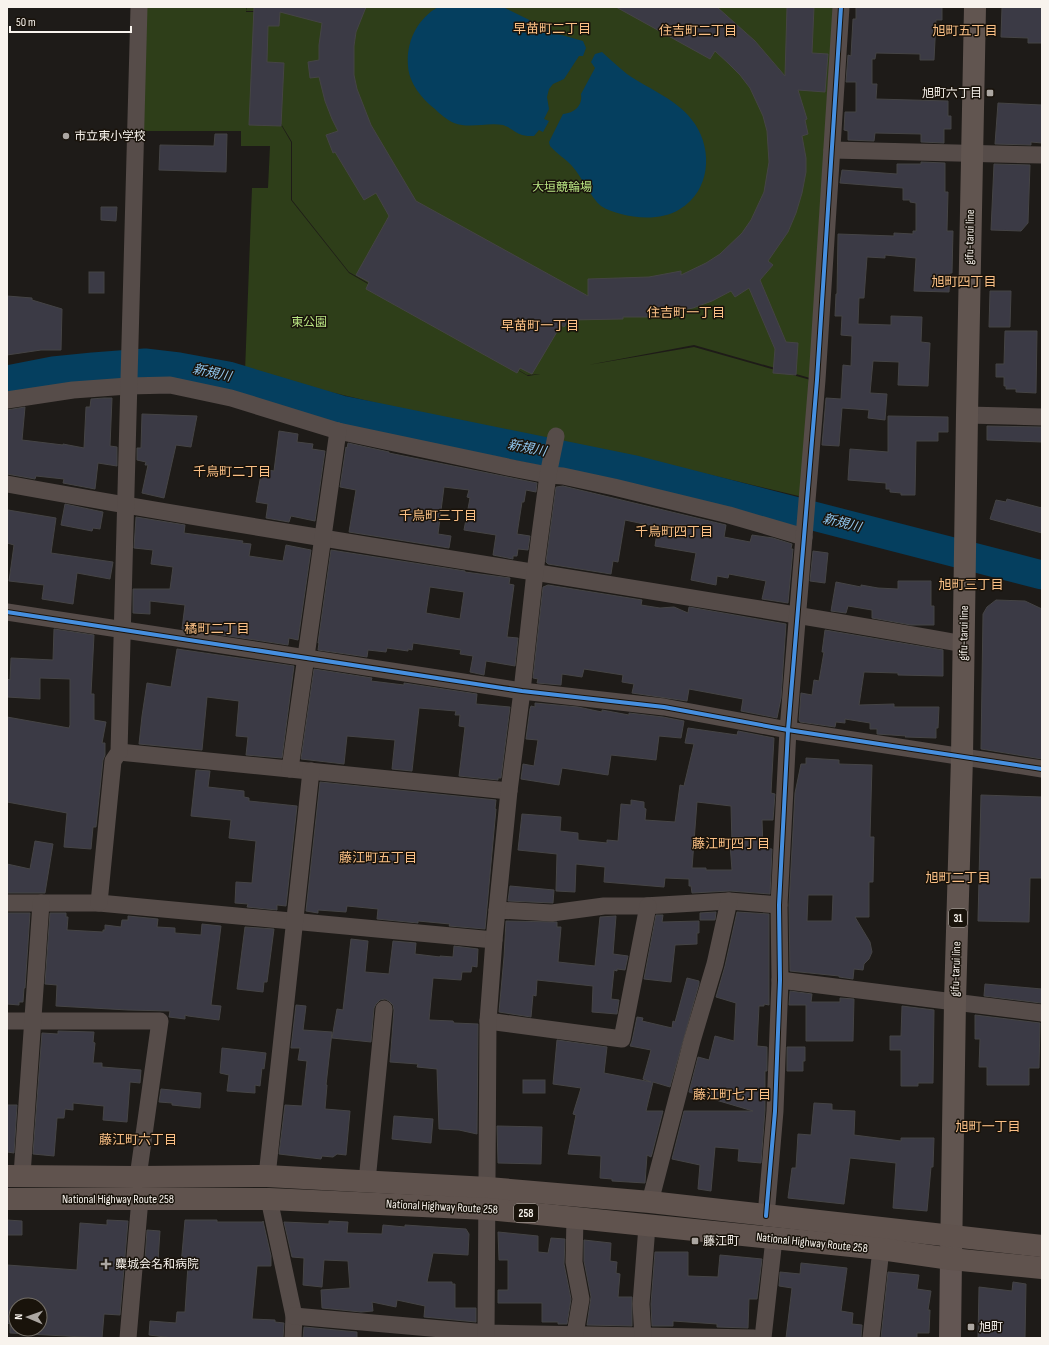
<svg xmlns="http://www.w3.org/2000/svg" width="1049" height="1345" viewBox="0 0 1049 1345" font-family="'Sofia Sans Condensed','Noto Sans JP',sans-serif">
  <rect width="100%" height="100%" fill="#1e1b18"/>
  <path fill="#2e3e19" d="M144,7H246V12H258L254,120L280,123L291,142V200L349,273L528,376L540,374L527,375L349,272L292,200V142L280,122L255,119L259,11H246L247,7H841L817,380L694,345L588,365L694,347L814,381L803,497L665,464L568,444L491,430L245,372L252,188H268L270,146H241V131H142Z"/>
  <g fill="#053f5f">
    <path d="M438,7H503L558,34L583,41L586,48L583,56H579L564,79L553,84L549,89L547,97L549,109L544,119L549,121L543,132L539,130L534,136C530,136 525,136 522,135C515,133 510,127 503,125C487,122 470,129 454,123C447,120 440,114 435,109C422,99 409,83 408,66C406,42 417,19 438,7Z"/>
    <path d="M602,52C610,59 618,67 627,74C650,90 679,100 695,124C713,151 710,191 680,209C663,220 639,219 621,214C614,212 607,210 601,206C591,198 582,177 572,166C566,159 557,154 550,146L549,142L563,114C574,113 583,106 581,94L595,68L591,62L595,54Z"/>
  </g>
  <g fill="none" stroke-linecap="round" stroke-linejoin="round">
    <path stroke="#053f5f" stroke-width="29" d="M7,380L53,371L93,367L145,363L179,367L228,376L341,410L635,470L1042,575"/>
  </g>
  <g fill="#3b3a45" stroke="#454445" fill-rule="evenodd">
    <path d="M254,7H366L356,32L354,46V75L357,89L371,125L416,201L588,296V279L649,277L681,271V275L706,263L720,254L742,233L751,220L764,192L769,162L767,131L763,116L750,88L740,75L729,64L715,51L710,59L616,7H717L755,41L785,76L787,7H814L812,53L828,54L825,92L798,90L807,119L805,120L808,134L802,136L806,158V172L802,193L796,213L788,232L768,261L773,265L760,280L786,342L798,343L796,375L773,373L775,349L749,288L735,297L731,291L712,301L693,308L649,317H623V319L569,320L564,327L561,325L532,374L520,368L517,373L366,289L369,282L356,275L389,216L376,193L364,200L335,152L333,153L326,135L338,131L332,119L325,101L319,77L310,78L308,62L319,60V45L322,23L280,12L279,26H268L267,62L284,63L281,126L249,125Z"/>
    <path d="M856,7H942V20H936L934,60H920V54L876,53L875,59H872V84H877L876,99L948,101V116H951V129H944V143L921,142V134L875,133L874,141L848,140V131L844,130L845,112H856V82H846L848,55L851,56L853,19H856Z"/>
    <path d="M1002,7H1042V43H1028V38L1001,37Z"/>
    <path d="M998,103L1042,105V143L1031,142V145L995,144Z"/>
    <path d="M215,134H227L226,172L159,170L160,145L214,146Z"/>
    <path d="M921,162L945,163V192H948L947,231H953L952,273H950L949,292L914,291L916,258L885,255V258L867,257L864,298H859L858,324L891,325V316L922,317L921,342L930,343L928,386L898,385L899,362L873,361L870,393L887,394L885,420L868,418L869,410L842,408L839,446L822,445L826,398L841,399L843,365L851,366L852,336L841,335L842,316H835L836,294H837L838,234L894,236V233L913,234V231H916V203L910,202V200H903V188L840,183L842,170L897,174V164H921Z"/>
    <path d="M994,164L1030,165L1028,223L1021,231L991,230Z"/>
    <path d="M101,207H117L116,221L101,220Z"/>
    <rect x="89" y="272" width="15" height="21"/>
    <path d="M990,291H1011L1010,327H989Z"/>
    <path d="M7,296L32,298V300L62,309L61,350H41L7,355Z"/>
    <path d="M1005,331H1037L1036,393L1016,392V389H1006V386H1004V377H996V364H1004Z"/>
    <path d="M104,398H112L110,446L117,447V466L98,463L95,489L63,483L64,479L36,476L35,479L7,474V410L25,407L22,440L63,445V444L84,448L86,407H90L91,399Z"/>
    <path d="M142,414L197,416L191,447L176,445L164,498L142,493L148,465H145L146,462L137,460V448H141Z"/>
    <path d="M888,416L948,417V432H938V441H916L915,495H901V493L890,492V489H886V483L848,480L850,449L888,452Z"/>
    <path d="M987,426L1042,427V442L987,440Z"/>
    <path d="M279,431L298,434L297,442L313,444L312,449L325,451L315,521L291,516L289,522L266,518L268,504L256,502L262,469L274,471Z"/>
    <path d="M348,443L389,452V453L537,483L536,492L526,490L524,502H522L517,534L530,536L528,550L518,549L517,556H513V559L493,555L496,535L464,530L470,498L467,497L469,490L444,487L438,534L451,536L449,548L349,532L356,490L340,487L346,447L347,448Z"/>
    <path d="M563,486L726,525L724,537L750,542L752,535L773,538L792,544L791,549H793L788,603L762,599L766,581L729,574L728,578L717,576L716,585L691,580L696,553L655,546L658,527L625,520L618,562L613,561L611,574L548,564L546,562L556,487Z"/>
    <path d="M1007,499L1042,508V533L990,519L996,500L1006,502Z"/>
    <path d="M65,504L103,512L100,529L93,528L92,531L61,525Z"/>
    <path d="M8,510L56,518L51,553L113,562L110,579L77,573L73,604L42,599L44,585L9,581L14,545L7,543Z"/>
    <path d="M136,517L185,525L184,533L243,541L242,543L251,544L249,556L283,561L286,545L311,550L298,640L289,638L288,645L182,629L185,605L150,601V614L133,613V589H170L173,567L151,564L153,550L134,548Z"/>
    <path d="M331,550L465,571V572L510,578L509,584L514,585L507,637L518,638L515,666L486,661L484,675L470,672L473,656L460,654L461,650L413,643L412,650L408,649V651L387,648L386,652L368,650L367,657L318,650L319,643H318ZM430,587L464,592L460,619L426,613Z"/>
    <path d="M813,551L828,553L825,583L810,581Z"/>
    <path d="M898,581H931V606H934V625H911L872,618V610L848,606L846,613L831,611L836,582L861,587V585L878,588L898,589Z"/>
    <path d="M548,585L642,600L641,605L660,608L674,607L688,613L689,607L786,624L781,698L777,718L741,711L743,699L689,689L687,701L632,693L634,684L622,682L623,675L584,669L582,677L562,674L561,685L537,683L538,679L533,678L543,587Z"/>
    <path d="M996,600L1025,601L1042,609V759L981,749L983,614L987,607Z"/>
    <path d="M54,629L94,635L91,694H94V720L106,722L102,743H105V755L103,760L96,827H93L91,849L64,847L67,813L7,802V717L69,728L70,725V679L40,678V699L7,697V679L10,680L11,658L53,660Z"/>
    <path d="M825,630L943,650V676L898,675V673L864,672L859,705L894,704V707H939L938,728H936V738L905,737L906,736L877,734V729H870V723L845,719V723L836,722L835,727L800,722L799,720L801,693L812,695L814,680L819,681L824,652H822Z"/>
    <path d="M177,649L294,666L282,758L246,755L248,737L236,736L239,701L207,697L202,750L139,744L142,716L147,683L171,687Z"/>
    <path d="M314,669L372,678L371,681L404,685V683L477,694L476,704L510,707L501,778H498V780L459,776L465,727L459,726L460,715H455L456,711L419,708L412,771L392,769L395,740L347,736L344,764L301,759Z"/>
    <path d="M535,703L578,707L602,712V710L629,715V713L663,717L684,721L681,738L659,736L656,760L611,755L608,775L562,768L559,785L521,779L523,764L534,766L538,740L526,739L530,709L531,706L535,707Z"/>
    <path d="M688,728L737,735L738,731L774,738L771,793L775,794L773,820H762L763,848L772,849L770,894L730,891L692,893L691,886H689V879L665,878L664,887L604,882L605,867L576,864L575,892L556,891L557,854L518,850L522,814L561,817L560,831L578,833V840L607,843V840L618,841L621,804L631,805V800L644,802V808L646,809L645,820L675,822L680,785L684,786L694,744L685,743ZM697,802L731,806L732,844H730L732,870H706V868H692Z"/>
    <path d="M806,758L839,760V764L872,765L870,837H874L873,882H869V917H855L870,942L872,952L869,959L864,964L863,970L854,969L853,979L839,977V976L790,971L789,905L795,793L801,764H806ZM808,895H833L832,921H807Z"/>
    <path d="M196,770L210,771L208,787L244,791V797L249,798V801L297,806L286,906L277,905V910L247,907L248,904L235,903L236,882L252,883L256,841L229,838L231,820L191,816Z"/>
    <path d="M320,782L496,800L495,809H496L485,929L449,926L450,924L418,921V923L377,919L378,909L347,906L346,912L318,910V913L306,911Z"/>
    <path d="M981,795L1042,797V878H1030L1029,922L978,921Z"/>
    <path d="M35,841L53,844L45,893H7V864L30,869Z"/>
    <path d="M510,886L554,890L553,903L508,901Z"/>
    <path d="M716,912L715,920H700V913Z"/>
    <path d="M737,912L769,914V1005L764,1004V1006H759L757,1046L767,1047V1071H765V1110L761,1163L738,1161L739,1149L715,1147L711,1191L698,1189L700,1165L672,1159L684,1111H753L689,1092L698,1057L709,1060L715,1036L734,1041L736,1003L716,997L725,966Z"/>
    <path d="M7,913H30L25,988H24L23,1002H19V1005L7,1004Z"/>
    <path d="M50,913H66V917H68L67,930L103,932V930H105V925L121,927L122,920H128V916L158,919L157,927L175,928V933L201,935L202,924L221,926L211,1005L221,1006L219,1020L188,1016L185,1015V1019L169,1017L170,1011L128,1010L56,1006L57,985L45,984Z"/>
    <path d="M656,915H663L662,922L699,921V933H697V944L675,945L671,982L644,979Z"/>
    <path d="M616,916L613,954L628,956L625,970L617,969V971L614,970L611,999L619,1000L617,1014L592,1012L593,986L537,980L536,996L533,995L531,1017L499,1012L504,957L506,921L557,922V927H561L558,962L595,966L600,917Z"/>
    <path d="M245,927L274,929L267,982H264L263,992L237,989Z"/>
    <path d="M351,939L368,941L365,972L389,974L393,941L416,943L415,954L440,957V956L453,957L454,946L478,949L477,967L472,966L471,972H462L461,980L433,978L429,1020L453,1021L454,1023L478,1024L477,1134L459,1130L439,1129L437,1069L417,1067L418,1064L390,1062L394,1010L393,1005L389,1001L385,999L380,1000L376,1004L374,1008L371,1042L332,1038L337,1009L343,1010Z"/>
    <path d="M687,978L699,981V984L670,1087L653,1082L646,1111H663L652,1154L651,1157L647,1155L645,1183L612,1181V1179L600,1178L601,1156L568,1154L576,1115L573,1114L581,1088L553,1084L557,1040L607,1047L604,1073L651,1082L643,1079L651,1050L630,1046L632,1041L637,1017L643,1018L642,1021L672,1028L673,1021L675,1022Z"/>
    <path d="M985,984L1042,989L1041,1003L984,996Z"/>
    <path d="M790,991L812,994L811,1002H840V998L854,999L853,1041H806V1005H789Z"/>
    <path d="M296,1005L306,1006L303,1030L332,1032L326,1085H327L325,1109L350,1111L346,1155L337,1154L333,1157L322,1156L321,1159L279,1154L285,1105L302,1106L307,1061L298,1060L300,1048H291Z"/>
    <path d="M902,1006L934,1010L933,1083H918V1086H901V1050H890V1036H901Z"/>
    <path d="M975,1015L1040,1023L1039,1068H1029V1085H987V1067H979L980,1039H975Z"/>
    <path d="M58,1031L94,1032L93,1042L95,1043L93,1063H102V1067L141,1070L140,1083L130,1082L127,1122L103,1120L104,1106L73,1103V1110L65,1109L64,1118H57L54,1156L33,1154L42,1033L58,1034Z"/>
    <path d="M787,1047H805V1061H803V1071H787Z"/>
    <path d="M222,1048L266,1053L264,1069L262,1068L260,1086L255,1085V1093L227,1091L229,1075L220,1073Z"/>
    <rect x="523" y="1080" width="22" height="13"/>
    <path d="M161,1089L201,1093L200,1108L172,1105V1103L159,1102Z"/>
    <path d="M814,1103L832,1104V1110L855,1111L854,1135L901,1141V1138H934L933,1167H931L927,1211L893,1208L896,1163L850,1158L844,1204L788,1198L792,1168H796L798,1134L811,1135Z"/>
    <path d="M7,1105H17L14,1153L7,1152Z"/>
    <path d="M394,1116L433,1119L431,1143L392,1139Z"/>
    <path d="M497,1126L542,1127L541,1164L498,1163Z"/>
    <path d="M7,1220L22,1221V1235H7Z"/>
    <path d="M107,1220L128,1221L120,1315L104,1314L102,1338L10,1333V1324L7,1323V1265L77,1270L80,1223L107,1225ZM16,1305H40V1329H16Z"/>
    <path d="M185,1220H217V1222H263V1221L271,1256V1266H257L252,1319L275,1320V1322L284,1323L283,1338H173L149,1335L150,1321L176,1323L177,1312H185L188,1265H181Z"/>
    <path d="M329,1221L348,1222L347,1233L382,1234L383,1225L405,1227V1225L466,1229L469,1234L468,1255L433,1253L427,1282H452V1284H455V1308H476V1322L424,1317L425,1306L397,1300L396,1307L372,1302L373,1311L361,1312L322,1308L321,1290L350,1288L348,1261L324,1260L322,1287L303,1285L304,1258L292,1257L284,1222L329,1224Z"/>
    <path d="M147,1230L160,1231L158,1261L145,1260Z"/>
    <path d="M498,1232L538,1236V1252L548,1253L551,1238L565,1239L564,1264L571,1299L567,1324H558V1322H542V1303H498V1290H508V1260H499Z"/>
    <path d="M584,1240L611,1243L610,1261L617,1262L616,1273L620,1274L618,1297H632V1326L587,1325L591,1297L584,1261Z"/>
    <path d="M655,1252H688V1276L718,1277L720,1255L762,1259L757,1299H749L748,1328L717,1327V1324L673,1321V1326H652L651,1304Z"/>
    <path d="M801,1263L847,1268L841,1311L853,1313L852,1324L862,1325L861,1338H786L792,1288L779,1286L780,1272L800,1274Z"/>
    <path d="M888,1272L919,1275L917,1289L931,1291L928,1310H930L929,1333H917V1338H881Z"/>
    <path d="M1013,1282L1026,1284L1025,1338H978L979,1287L1012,1291Z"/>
    <path d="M304,1327L357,1332V1338H303Z"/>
  </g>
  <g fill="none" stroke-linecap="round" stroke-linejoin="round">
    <g stroke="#564c49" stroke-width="17">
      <path d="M832,150L1042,155"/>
      <path d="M7,400L73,390L128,386L170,385L231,398L338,431L517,469L548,475L563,476L614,487L729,515L804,537"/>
      <path d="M967,415L1042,417"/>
      <path d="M7,484C325,542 646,587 964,644"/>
      <path d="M7,612L522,691L664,707L788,730L1042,769"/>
      <path d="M119,752L509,791"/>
      <path d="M290,769L338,431"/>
      <path d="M7,903H99L494,940"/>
      <path d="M99,903L113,761L119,752L139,7"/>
      <path d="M497,910L552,913L604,906H644L729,901L779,905"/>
      <path d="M780,980L1042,1013"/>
      <path d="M7,1021H160L138,1177"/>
      <path d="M488,1021L622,1039L648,906"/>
      <path d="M22,1175L41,903"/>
      <path d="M267,1176L311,771"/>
      <path d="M367,1181L384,1009"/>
      <path d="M269,1199L294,1316L293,1338"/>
      <path d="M650,1202L692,1041L715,964L729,901"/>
      <path d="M766,1216L775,1111L780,980L779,905L788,730L817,380L841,7"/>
      <path d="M294,1316L487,1333L754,1338"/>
      <path d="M575,1334L581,1299L574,1262L575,1218"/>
      <path d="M128,1338L140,1199"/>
      <path d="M486,1338L488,1021L494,940L509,791L522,691L535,572L548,475L556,436"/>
      <path d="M643,1338L641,1304L647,1226"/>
      <path d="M763,1338L774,1239"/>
      <path d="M871,1338L881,1249"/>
    </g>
    <path stroke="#635653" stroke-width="22" d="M950,1338L951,1259"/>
    <path stroke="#615550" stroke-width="22" d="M951,1259L955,1001L962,757L967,415L975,7"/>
    <g stroke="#60534e" stroke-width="22">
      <path d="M7,1176L138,1177L267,1176L488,1188L650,1202L1042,1246"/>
      <path d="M7,1199H269L488,1209L881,1249L951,1259L1042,1268"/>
    </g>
    <g stroke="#19130b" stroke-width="6">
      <g id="cycleway">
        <path d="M7,612L522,691L664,707L788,730L1042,769"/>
        <path d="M766,1216L775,1111L780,980L779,905L788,730L817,380L841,7"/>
      </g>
    </g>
    <use href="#cycleway" stroke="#468fdf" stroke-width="4"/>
  </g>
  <g fill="#aca7a2" stroke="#19130b" stroke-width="1.5">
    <rect x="986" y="89" width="8" height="8" rx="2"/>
    <circle cx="66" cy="136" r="4"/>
    <rect x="691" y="1237" width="8" height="8" rx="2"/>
    <path d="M104 1258h4v4h4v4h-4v4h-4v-4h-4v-4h4z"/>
    <rect x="967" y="1323" width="8" height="8" rx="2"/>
  </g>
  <g text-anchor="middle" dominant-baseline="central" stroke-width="3" stroke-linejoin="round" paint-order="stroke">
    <g fill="#19130b" stroke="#b5b0a9" stroke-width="1">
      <rect x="949" y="909" width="18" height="18" rx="3"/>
      <rect x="514" y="1204" width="24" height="18" rx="3"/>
    </g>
    <g font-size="11" font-weight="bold" fill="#f8f3ed">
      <text x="958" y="918">31</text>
      <text x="526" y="1213">258</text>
    </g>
    <g font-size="12" fill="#f8f3ed" stroke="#19130b" text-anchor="start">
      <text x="982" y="93" text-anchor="end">旭町六丁目</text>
      <text x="74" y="136">市立東小学校</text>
      <text x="703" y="1241">藤江町</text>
      <text x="115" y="1264">麋城会名和病院</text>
      <text x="979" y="1327">旭町</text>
    </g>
    <g font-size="12" fill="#b9e583" stroke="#19130b">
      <text x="562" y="187">大垣競輪場</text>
      <text x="309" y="322">東公園</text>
    </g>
    <g font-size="12" fill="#f8f3ed" stroke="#19130b">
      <text transform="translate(970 237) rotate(-89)">gifu-tarui line</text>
      <text transform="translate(964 633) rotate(-89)">gifu-tarui line</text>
      <text transform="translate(956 969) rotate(-88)">gifu-tarui line</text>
      <text x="118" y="1199">National Highway Route 258</text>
      <text transform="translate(442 1207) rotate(3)">National Highway Route 258</text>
      <text transform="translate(812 1243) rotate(6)">National Highway Route 258</text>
    </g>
    <g font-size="13" fill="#fbc086" stroke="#19130b">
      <text x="552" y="29">早苗町二丁目</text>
      <text x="698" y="31">住吉町二丁目</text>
      <text x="965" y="31">旭町五丁目</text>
      <text x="964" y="282">旭町四丁目</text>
      <text x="686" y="313">住吉町一丁目</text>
      <text x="540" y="326">早苗町一丁目</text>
      <text x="232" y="472">千鳥町二丁目</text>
      <text x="438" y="516">千鳥町三丁目</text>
      <text x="674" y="532">千鳥町四丁目</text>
      <text x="971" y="585">旭町三丁目</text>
      <text x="217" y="629">橘町二丁目</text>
      <text x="731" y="844">藤江町四丁目</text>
      <text x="378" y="858">藤江町五丁目</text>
      <text x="958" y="878">旭町二丁目</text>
      <text x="732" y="1095">藤江町七丁目</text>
      <text x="988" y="1127">旭町一丁目</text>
      <text x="138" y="1140">藤江町六丁目</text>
    </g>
    <g font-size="13" font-style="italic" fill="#91c8f0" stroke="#19130b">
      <text transform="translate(212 373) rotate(12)">新規川</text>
      <text transform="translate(527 448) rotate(11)">新規川</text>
      <text transform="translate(842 523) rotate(14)">新規川</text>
    </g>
  </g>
  <rect width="1049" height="1345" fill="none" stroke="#f8f3ed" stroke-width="16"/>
  <g transform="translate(28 1317) rotate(272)"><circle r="19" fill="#19130b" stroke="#726d65"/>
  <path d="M0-3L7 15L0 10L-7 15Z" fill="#aca7a2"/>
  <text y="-6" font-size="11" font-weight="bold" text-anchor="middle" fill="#f8f3ed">N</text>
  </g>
  <path d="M10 26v6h121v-6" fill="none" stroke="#f8f3ed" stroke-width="2"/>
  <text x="16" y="26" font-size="12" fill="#f8f3ed" stroke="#19130b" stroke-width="3" paint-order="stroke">50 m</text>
</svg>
